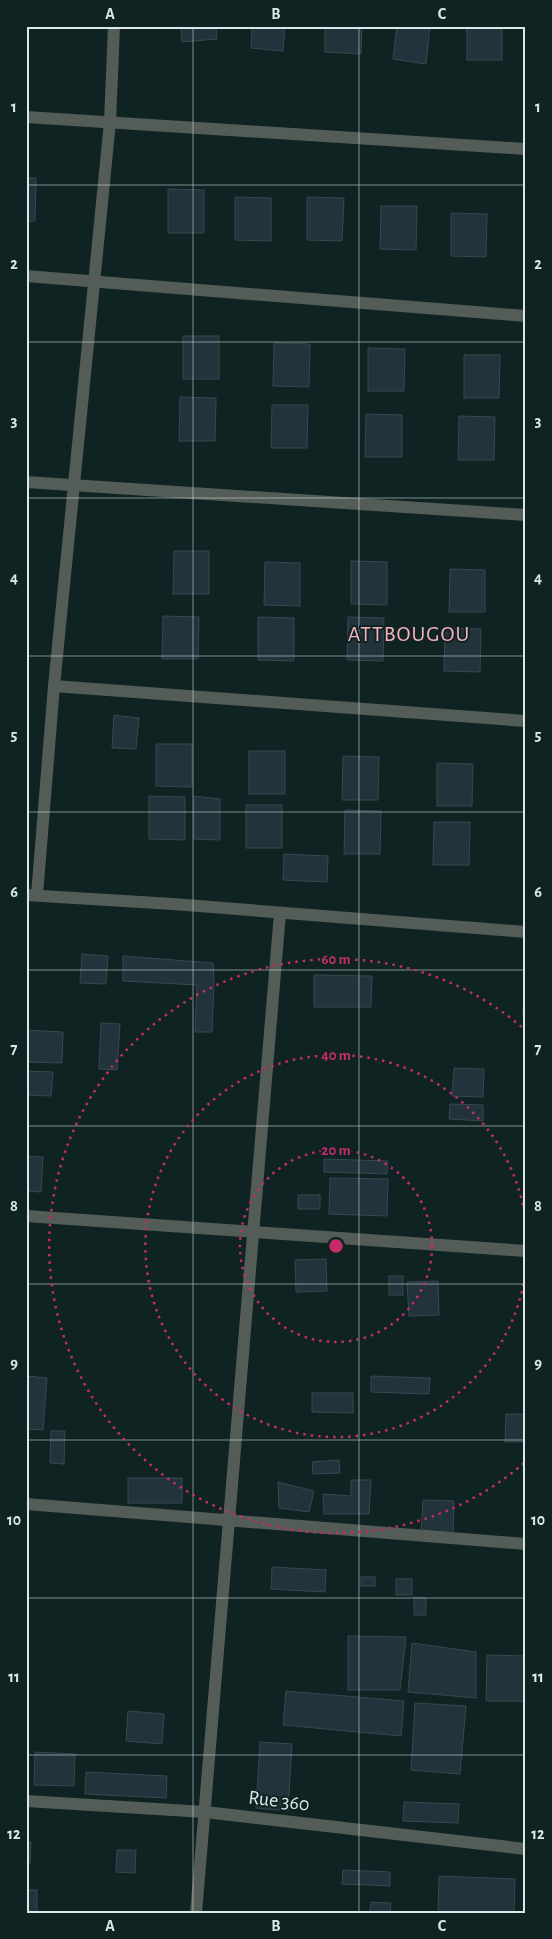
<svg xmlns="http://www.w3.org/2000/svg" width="552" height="1939" viewBox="0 0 552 1939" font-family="'Alegreya Sans',sans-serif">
  <rect width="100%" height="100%" fill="#0f2323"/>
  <g fill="#22333c" stroke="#374851">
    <path d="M181,26H216L217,39L182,42Z"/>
    <path d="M252,26H285L283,51L251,48Z"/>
    <path d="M325,26H362L361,54L325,52Z"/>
    <path d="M397,26H430L426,64L393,59Z"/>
    <rect x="467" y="26" width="35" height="34"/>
    <path d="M26,178H36L35,221H26Z"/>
    <path d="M168,189L204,190V233H168Z"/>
    <path d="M235,197L271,198V241L235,240Z"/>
    <path d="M307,197L344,198L342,241L307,240Z"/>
    <path d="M381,206H417L416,250L380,249Z"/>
    <path d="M451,213L487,214L486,257L451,256Z"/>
    <rect x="183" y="336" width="36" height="43"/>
    <path d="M274,343L310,344L309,387L273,386Z"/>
    <path d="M368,348L405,349L404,391H368Z"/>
    <path d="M464,355H500L499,398H464Z"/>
    <path d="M180,397L216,398L215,441H179Z"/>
    <path d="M272,405H308L307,448H271Z"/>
    <path d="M366,414L402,415V457H365Z"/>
    <path d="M459,416L495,417L494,460H458Z"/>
    <path d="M174,551H209V594H173Z"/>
    <path d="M351,561L387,562V605L351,604Z"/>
    <path d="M265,562L300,563V606L264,605Z"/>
    <path d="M450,569L485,570V612H449Z"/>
    <path d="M163,616L199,617L198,659H162Z"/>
    <path d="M258,617L294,618V661L258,660Z"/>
    <path d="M348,617L384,618L383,661L347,660Z"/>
    <path d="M445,628L481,629L480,672L444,671Z"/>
    <path d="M114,715L139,718L136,749L112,748Z"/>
    <path d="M156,744H192V787L156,786Z"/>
    <rect x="249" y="751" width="36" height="43"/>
    <path d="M343,756L379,757L378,800H342Z"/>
    <path d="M437,763L473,764L472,806H437Z"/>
    <path d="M149,796L185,797V840L149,839Z"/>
    <path d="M194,796L220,799V840L194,839Z"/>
    <rect x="246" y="805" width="36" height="43"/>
    <path d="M345,810L381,811L380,854H344Z"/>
    <path d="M434,822H470L469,865H433Z"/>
    <path d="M284,854L328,856L327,882L283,880Z"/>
    <path d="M82,954L108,956L106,984L80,983Z"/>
    <path d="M123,956L213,963L214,985L212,1032H195L197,985L123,981Z"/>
    <path d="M314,975L372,976L371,1007H314Z"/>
    <path d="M524,986H526V1019L523,1018Z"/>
    <path d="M101,1023L120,1024L117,1070L99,1069Z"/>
    <path d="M26,1030L63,1032L62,1063L26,1062Z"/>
    <path d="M454,1068L484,1069L483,1097L452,1096Z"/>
    <path d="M26,1071L53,1072L51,1096L26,1095Z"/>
    <path d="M450,1104L483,1105V1121L449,1119Z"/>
    <path d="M26,1156L43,1157L41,1192L26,1191Z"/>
    <path d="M324,1159L388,1161L387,1174L324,1172Z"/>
    <path d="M330,1178L388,1179L387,1216L329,1214Z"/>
    <rect x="298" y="1195" width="22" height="14"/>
    <path d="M326,1259L327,1291L296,1292L295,1260Z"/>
    <rect x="389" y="1276" width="14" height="19"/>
    <path d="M438,1281L439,1315L409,1316L407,1282Z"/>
    <path d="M26,1376L47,1378L43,1430L26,1429Z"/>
    <path d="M371,1376L430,1378L429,1394L371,1392Z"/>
    <path d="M312,1393H353V1413L312,1412Z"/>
    <path d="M506,1414H526V1442H505Z"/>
    <path d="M51,1431H65L64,1464L50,1463Z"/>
    <path d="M339,1460L340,1473L313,1474L312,1462Z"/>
    <rect x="128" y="1478" width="54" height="25"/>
    <path d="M351,1480H371L369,1514H324L323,1494L351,1496Z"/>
    <path d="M278,1482L314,1491L309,1512L279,1508Z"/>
    <path d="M423,1500L454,1501L453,1534L421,1533Z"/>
    <path d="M272,1567L326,1570L325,1592L271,1589Z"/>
    <rect x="361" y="1577" width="14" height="9"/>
    <rect x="396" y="1579" width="16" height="16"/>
    <path d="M414,1597L426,1598V1615H414Z"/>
    <path d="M348,1636L406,1637L400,1690H348Z"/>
    <path d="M412,1643L476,1652V1698L408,1692Z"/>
    <path d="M487,1655L526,1656V1701H486Z"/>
    <path d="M286,1691L404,1701L401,1736L283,1725Z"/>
    <path d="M415,1703L466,1706L460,1774L411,1770Z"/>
    <path d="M128,1711L164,1714L162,1744L126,1741Z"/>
    <path d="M260,1742L292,1744L288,1811L256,1808Z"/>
    <path d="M35,1752L75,1754L74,1786L34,1785Z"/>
    <path d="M86,1772L167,1776L166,1798L85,1794Z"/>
    <path d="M404,1802L459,1804L458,1823L403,1821Z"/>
    <path d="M26,1842H31L30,1863H26Z"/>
    <path d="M117,1850H136L135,1873L116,1872Z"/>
    <path d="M343,1870L390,1872V1886L342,1884Z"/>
    <path d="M439,1876L515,1879L514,1913H438Z"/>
    <rect x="26" y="1890" width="11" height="23"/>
    <path d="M371,1902L391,1903L390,1913H370Z"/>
  </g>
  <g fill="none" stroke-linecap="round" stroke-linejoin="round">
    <g stroke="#545c57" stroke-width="12">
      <path d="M26,117L526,149"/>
      <path d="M26,276L526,316"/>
      <path d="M26,482L526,515"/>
      <path d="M54,686L526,721"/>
      <path d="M26,895L173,904L526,932"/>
      <path d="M37,895L54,686L110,122L114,26"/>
      <path d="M26,1216L526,1251"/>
      <path d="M26,1504L526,1544"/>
      <path d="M26,1801L205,1812L526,1849"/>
      <path d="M196,1913L280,913"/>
    </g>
  </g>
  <path fill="none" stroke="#dbe8e7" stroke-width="1" stroke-opacity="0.55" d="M193,26V1913M359,26V1913M26,185H526M26,342H526M26,498H526M26,656H526M26,812H526M26,970H526M26,1126H526M26,1284H526M26,1440H526M26,1598H526M26,1755H526"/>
  <g fill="none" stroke="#c42d69" stroke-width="2.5" stroke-dasharray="2.5 5">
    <circle cx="336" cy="1246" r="96"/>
    <path d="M526 1269A191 191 0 1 1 526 1223"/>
    <path d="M524 1463A287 287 0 1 1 524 1029"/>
  </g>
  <g text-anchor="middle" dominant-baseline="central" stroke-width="4" stroke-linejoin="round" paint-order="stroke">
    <g font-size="20" fill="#dbe8e7" stroke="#0f2323">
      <text transform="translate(279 1801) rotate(7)">Rue 360</text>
    </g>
    <g font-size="22" letter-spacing="1" fill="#f5b2bd" stroke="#0f2323">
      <text x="409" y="634">ATTBOUGOU</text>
    </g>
  </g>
  <circle cx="336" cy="1246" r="8" fill="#c42d69" stroke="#0f2323" stroke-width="2.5"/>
  <g font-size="15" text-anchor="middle" font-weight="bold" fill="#c42d69" stroke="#0f2323" stroke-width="4" stroke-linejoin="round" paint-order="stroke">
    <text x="336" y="964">60 m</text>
    <text x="336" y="1060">40 m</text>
    <text x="336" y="1155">20 m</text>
  </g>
  <rect width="552" height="1939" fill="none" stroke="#0f2323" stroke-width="55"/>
  <rect x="28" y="28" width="496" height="1884" fill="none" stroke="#dbe8e7" stroke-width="2"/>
  <g font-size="16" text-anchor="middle" font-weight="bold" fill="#dbe8e7">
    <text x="110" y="19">A</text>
    <text x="276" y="19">B</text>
    <text x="442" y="19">C</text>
    <text x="14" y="112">1</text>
    <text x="538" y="112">1</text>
    <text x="14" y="269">2</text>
    <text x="538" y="269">2</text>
    <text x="14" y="426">3</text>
    <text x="538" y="426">3</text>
    <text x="14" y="583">4</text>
    <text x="538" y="583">4</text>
    <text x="14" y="740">5</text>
    <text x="538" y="740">5</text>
    <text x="14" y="897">6</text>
    <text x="538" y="897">6</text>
    <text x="14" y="1054">7</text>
    <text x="538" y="1054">7</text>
    <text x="14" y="1211">8</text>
    <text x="538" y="1211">8</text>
    <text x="14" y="1368">9</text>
    <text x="538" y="1368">9</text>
    <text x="14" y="1525">10</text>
    <text x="538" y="1525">10</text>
    <text x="14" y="1682">11</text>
    <text x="538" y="1682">11</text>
    <text x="14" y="1839">12</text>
    <text x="538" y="1839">12</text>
    <text x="110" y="1931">A</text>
    <text x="276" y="1931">B</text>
    <text x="442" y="1931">C</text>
  </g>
</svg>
